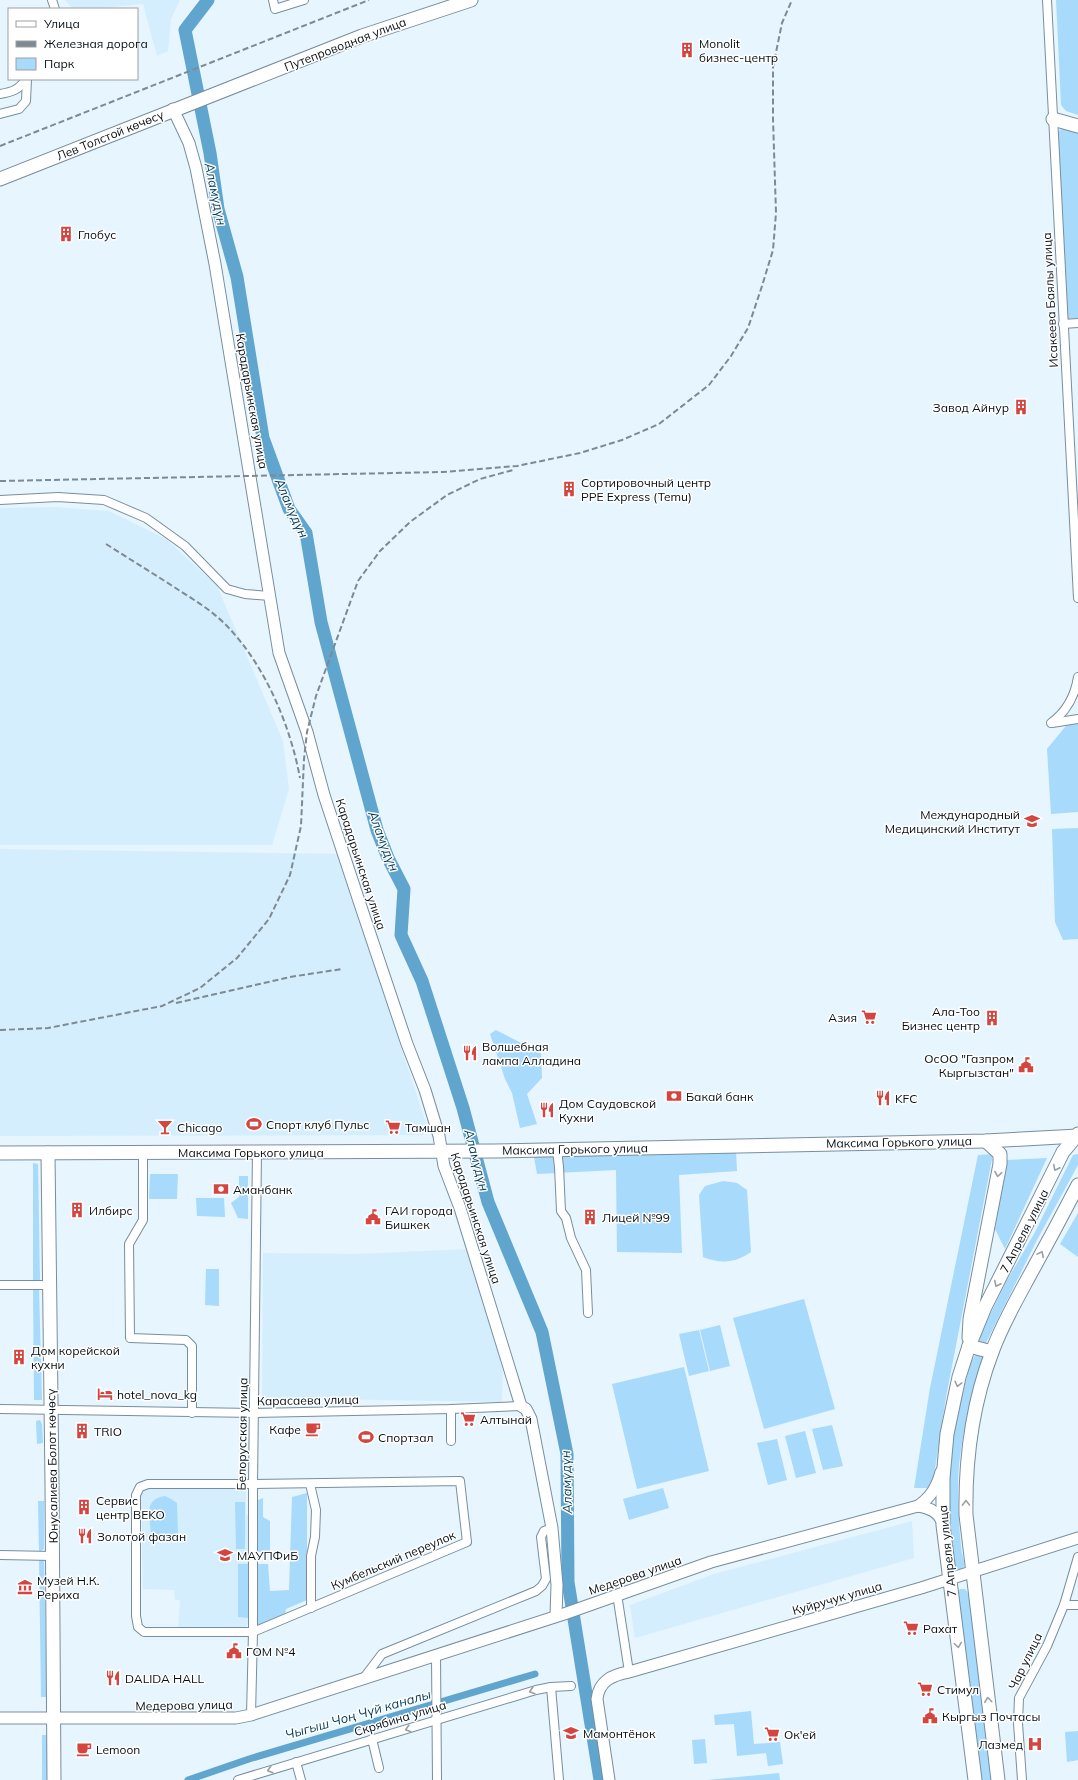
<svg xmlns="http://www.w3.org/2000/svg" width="1078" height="1780" viewBox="0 0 1078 1780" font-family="Mulish,sans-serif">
  <rect width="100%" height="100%" fill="#e6f5fe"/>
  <g fill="#d4eefe">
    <path d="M65,0H180L171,19L168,51L157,56L143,4L92,9H73Z"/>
    <path d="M52,507L109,511L166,539L217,586L283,741L289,789L272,845H0V508Z"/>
    <path d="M0,849L337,854L428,1129L422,1135L0,1136Z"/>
    <path d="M468,1249L503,1360L502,1402L262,1398L263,1253L358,1254Z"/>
    <path d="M246,1486V1515L252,1516V1618L245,1628L178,1630L180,1600H175L174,1590L143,1589L141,1489L148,1487Z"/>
    <path d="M912,1521L914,1558L635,1638L630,1605L714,1574Z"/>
  </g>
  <g fill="#a7dafb">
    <path d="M1056,0H1078V115L1066,111L1061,105Z"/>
    <path d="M1063,127L1078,131V318L1066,319L1057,133Z"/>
    <path d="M1078,720V812L1051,814L1047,749L1070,721Z"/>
    <path d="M1078,828V939L1063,940L1055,922L1052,829Z"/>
    <path d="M496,1030L541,1053L542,1078L527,1094L537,1124L520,1128L512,1093L505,1079L490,1034Z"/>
    <path d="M736,1151L737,1171L679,1175L682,1253L617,1252L616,1170L537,1174L534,1157Z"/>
    <path d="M993,1154L946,1397L932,1488H914L930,1388L978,1155Z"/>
    <path d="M1078,1154V1165L1037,1240L985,1345L977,1341L1006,1282L1034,1234L1073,1155Z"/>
    <path d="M1047,1158L1005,1249L995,1229L1007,1160Z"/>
    <path d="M33,1163L38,1164L40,1282H33Z"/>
    <path d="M150,1174H178L177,1199H149Z"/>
    <path d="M239,1176H248V1219L238,1218L231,1203L239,1197Z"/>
    <path d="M723,1181L737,1183L747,1190L751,1252C735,1263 721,1264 703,1257L699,1195L705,1186Z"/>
    <path d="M196,1198H224L225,1217L197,1216Z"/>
    <path d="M1078,1213V1257L1060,1244Z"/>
    <path d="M206,1269H219V1306L205,1305Z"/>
    <path d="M33,1288H39L42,1400H34Z"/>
    <path d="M804,1299L835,1409L764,1429L733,1318Z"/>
    <path d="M720,1325L730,1366L710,1371L700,1330Z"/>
    <path d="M699,1330L709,1371L689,1376L679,1334Z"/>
    <path d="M978,1353L982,1354L983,1357C971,1400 958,1444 958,1489C958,1508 959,1527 961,1546C961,1553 965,1560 964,1567L959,1570L953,1569C942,1509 949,1443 965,1384C968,1375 970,1358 978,1353Z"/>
    <path d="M684,1367L709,1471L637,1489L612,1384Z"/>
    <path d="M40,1420L42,1424L43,1443L37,1444L36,1421Z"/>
    <path d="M832,1425L843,1466L823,1470L812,1429Z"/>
    <path d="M805,1431L816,1473L796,1478L785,1436Z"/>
    <path d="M777,1439L787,1480L768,1485L757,1443Z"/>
    <path d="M663,1488L669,1508L629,1520L623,1499Z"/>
    <path d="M307,1493V1600L286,1609L285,1615L256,1627V1564H268L270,1591L289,1590L292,1497Z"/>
    <path d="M165,1496L171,1499L177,1503L178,1534C170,1541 160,1540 151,1534C150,1517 143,1499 165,1496Z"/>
    <path d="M263,1498V1517L270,1521V1551L256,1552V1501Z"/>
    <path d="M38,1501H44V1549L39,1552Z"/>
    <path d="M235,1502H245V1549H236Z"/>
    <path d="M39,1559L44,1560L47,1697H41Z"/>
    <path d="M238,1564H249L248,1618L238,1617Z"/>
    <path d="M960,1589H965L970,1596L993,1780H979L957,1593Z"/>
    <path d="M751,1711L754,1744L780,1742L783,1764L768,1766L766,1753L737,1756L734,1724L715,1725L714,1715Z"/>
    <path d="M1078,1731V1760L1067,1762L1065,1732Z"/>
    <path d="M42,1735H47L48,1780H42Z"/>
    <path d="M705,1739L707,1763L694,1764L692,1740Z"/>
    <path d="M779,1773L780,1780H707Z"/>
  </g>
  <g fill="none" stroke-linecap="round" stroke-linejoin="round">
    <path stroke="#60a5cd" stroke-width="7" d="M188,1780L249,1759L535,1674"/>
    <path stroke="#60a5cd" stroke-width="13" d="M208,0L185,30L210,153L218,209L237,277L263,438L289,509L306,533L321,622L377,830L388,858L404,889L401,935L422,981L463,1108L488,1202L542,1332L567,1454L568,1582L600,1780"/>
    <g stroke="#788e9d" stroke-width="10">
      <g id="street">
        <path d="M52,0L55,9"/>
        <path d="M273,0L275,9L304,0"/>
        <path d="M1047,0L1078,598"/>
        <path d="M0,94C12,92 19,90 26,79"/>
        <path d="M0,114L19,109L26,101L27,79"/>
        <path d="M1063,324L1078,323"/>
        <path d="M0,500L58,497L104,500L146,518L185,546L227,589L245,594L270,596"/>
        <path d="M1051,723C1066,712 1075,696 1078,677"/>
        <path d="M1052,723L1078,719"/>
        <path d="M557,1150L559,1167L561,1211L566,1218L571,1238L586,1270L588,1313"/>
        <path d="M143,1153V1220L129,1244L130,1338L186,1340L192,1346V1413"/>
        <path d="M0,1285H50"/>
        <path d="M0,1409L254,1413L451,1409L521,1406"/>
        <path d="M451,1409V1441"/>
        <path d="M460,1481L467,1542L253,1632H144L138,1627L136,1616V1495L140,1487L148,1484H253Z"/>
        <path d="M310,1484L316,1510L315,1537L311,1556V1608"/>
        <path d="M0,1555L53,1556"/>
        <path d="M617,1594L629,1672"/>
        <path d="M1064,1605H1078"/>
        <path d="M436,1655L437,1780"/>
        <path d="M363,1679L382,1654L536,1591L542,1586L546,1579L541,1537L544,1531L552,1528"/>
        <path d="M551,1687L559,1780"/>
        <path d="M251,1715L253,1632V1484L257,1152"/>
        <path d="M372,1739L379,1768"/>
        <path d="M296,1762L301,1780"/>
        <path d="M238,1780L536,1690L551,1687L571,1686"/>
        <path d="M1022,1780L1018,1723L1019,1698L1047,1646L1064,1605L1078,1557"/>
      </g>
    </g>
    <g stroke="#788e9d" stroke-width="13">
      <g id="secondary">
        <path d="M173,109L189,143L196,168L215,264L279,653L307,732L324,795L360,904L407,1044L425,1090L439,1136L444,1166L460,1208L521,1406L526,1409L531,1419L552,1528L557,1585L556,1616"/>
        <path d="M918,1506C930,1508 939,1512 943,1524"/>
        <path d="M0,1718H236L251,1715L564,1614L711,1562L918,1506C931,1497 937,1487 941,1472"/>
        <path d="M609,1780L597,1699C599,1681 612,1675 629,1672L921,1588L1078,1538"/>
      </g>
    </g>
    <g stroke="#788e9d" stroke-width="15">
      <g id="primary">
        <path d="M1053,119L1078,126"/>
        <path d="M0,179L362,36L471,0"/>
        <path d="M0,1153L495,1151L986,1141L1078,1136"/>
        <path d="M48,1153L52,1484L54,1780"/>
        <path d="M969,1338L970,1319L1000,1164V1154L986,1141"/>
        <path d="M969,1346L992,1352"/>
        <path d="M975,1780L943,1525V1478L947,1434L959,1377L969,1346L985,1307L1063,1152L1078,1134"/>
        <path d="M998,1780L966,1515C965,1459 972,1405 992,1352C1002,1324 1018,1297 1032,1271C1048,1242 1063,1214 1078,1185"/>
      </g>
    </g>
    <use href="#street" stroke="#fff" stroke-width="8"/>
    <use href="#secondary" stroke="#fff" stroke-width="11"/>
    <use href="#primary" stroke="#fff" stroke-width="13"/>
    <g stroke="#7e8a91" stroke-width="2" stroke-dasharray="6 3" stroke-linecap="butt">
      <path d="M0,146L369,0"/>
      <path d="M0,481L443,472L517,466L580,453L622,440L659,424L709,385L731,356L748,328L762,286L773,250L776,213L773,119V67L782,23L792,0"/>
      <path d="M106,544C128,558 149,571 171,585C189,597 209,608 225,624C264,663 290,724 300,778"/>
      <path d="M176,1003L290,977L342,969"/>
      <path d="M0,1030L48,1028L162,1006L200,988L237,958L269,919L290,875L301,826L304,759L307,732L316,696L358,581L380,551L410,522L447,495L480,479L513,470"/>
    </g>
  </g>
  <defs><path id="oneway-chevron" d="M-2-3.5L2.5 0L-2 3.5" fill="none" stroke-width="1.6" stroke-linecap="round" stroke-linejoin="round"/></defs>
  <g stroke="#9b9fa1">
    <use href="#oneway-chevron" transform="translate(1056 1168) rotate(117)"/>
    <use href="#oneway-chevron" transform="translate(998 1174) rotate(99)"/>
    <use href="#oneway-chevron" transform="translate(1041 1254) rotate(-62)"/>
    <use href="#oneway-chevron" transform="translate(997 1284) rotate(117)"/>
    <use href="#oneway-chevron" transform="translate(958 1384) rotate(104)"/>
    <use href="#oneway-chevron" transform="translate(966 1503) rotate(-91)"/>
    <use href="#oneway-chevron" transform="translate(958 1645) rotate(82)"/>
    <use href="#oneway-chevron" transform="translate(532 1691) rotate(164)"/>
    <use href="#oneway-chevron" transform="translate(988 1700) rotate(-97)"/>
    <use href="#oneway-chevron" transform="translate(408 1729) rotate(164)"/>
    <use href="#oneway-chevron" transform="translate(270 1770) rotate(163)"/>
  </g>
  <defs>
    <g id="building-bare" transform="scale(1.2)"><path d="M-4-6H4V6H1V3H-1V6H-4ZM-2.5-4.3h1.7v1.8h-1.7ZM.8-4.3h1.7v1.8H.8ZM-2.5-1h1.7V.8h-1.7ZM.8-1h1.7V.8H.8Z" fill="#d44540" stroke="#fff" stroke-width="2.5" paint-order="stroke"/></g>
    <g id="university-bare" transform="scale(1.2)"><path d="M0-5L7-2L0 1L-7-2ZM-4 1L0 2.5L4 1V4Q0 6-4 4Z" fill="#d44540" stroke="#fff" stroke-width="2.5" paint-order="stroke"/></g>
    <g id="supermarket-bare" transform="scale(1.2)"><path d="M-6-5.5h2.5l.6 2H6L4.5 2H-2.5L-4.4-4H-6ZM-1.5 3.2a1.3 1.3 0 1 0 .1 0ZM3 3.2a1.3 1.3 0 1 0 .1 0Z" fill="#d44540" stroke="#fff" stroke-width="2.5" paint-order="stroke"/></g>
    <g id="restaurant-bare" transform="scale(1.2)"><path d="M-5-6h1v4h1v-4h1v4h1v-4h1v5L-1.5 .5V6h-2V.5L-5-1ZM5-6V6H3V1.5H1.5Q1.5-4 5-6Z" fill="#d44540" stroke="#fff" stroke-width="2.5" paint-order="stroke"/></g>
    <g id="civic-bare" transform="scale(1.2)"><path d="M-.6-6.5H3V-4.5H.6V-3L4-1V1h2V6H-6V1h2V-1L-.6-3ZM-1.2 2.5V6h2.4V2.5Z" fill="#d44540" stroke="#fff" stroke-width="2.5" paint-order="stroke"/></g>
    <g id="bank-bare" transform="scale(1.2)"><path d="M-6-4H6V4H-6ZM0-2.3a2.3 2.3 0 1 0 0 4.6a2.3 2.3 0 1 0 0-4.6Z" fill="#d44540" stroke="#fff" stroke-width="2.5" paint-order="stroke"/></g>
    <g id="stadium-bare" transform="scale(1.2)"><path d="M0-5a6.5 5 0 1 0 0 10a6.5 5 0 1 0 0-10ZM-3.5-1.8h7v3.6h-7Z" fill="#d44540" stroke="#fff" stroke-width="2.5" paint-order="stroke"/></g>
    <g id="bar-bare" transform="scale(1.2)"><path d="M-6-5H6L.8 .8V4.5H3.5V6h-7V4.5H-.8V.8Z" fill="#d44540" stroke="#fff" stroke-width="2.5" paint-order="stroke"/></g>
    <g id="hotel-bare" transform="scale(1.2)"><path d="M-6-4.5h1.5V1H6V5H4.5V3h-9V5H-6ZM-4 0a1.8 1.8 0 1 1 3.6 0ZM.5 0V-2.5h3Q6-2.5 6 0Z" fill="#d44540" stroke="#fff" stroke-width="2.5" paint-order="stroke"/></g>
    <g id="cafe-bare" transform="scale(1.2)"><path d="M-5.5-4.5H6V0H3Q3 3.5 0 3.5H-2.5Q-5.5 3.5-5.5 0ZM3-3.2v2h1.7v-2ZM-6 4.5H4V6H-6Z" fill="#d44540" stroke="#fff" stroke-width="2.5" paint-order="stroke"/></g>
    <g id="museum-bare" transform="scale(1.2)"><path d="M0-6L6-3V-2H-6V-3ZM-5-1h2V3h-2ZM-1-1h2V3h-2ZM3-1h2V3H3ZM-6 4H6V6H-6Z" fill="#d44540" stroke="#fff" stroke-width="2.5" paint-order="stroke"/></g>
    <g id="school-bare" transform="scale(1.2)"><path d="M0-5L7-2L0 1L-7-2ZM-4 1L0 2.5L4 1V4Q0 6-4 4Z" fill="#d44540" stroke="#fff" stroke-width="2.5" paint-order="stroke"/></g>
    <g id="hospital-bare" transform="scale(1.2)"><path d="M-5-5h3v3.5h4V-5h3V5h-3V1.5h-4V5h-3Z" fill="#d44540" stroke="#fff" stroke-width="2.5" paint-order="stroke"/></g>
  </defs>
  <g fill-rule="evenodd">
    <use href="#building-bare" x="687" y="50"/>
    <use href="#building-bare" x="66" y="234"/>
    <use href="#building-bare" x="1021" y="407"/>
    <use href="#building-bare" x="569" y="489"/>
    <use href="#university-bare" x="1032" y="821"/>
    <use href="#supermarket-bare" x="869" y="1017"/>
    <use href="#building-bare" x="992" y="1018"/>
    <use href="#restaurant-bare" x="470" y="1053"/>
    <use href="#civic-bare" x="1026" y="1065"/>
    <use href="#bank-bare" x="674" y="1096"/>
    <use href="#restaurant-bare" x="883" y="1098"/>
    <use href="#restaurant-bare" x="547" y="1110"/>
    <use href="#stadium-bare" x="254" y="1124"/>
    <use href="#bar-bare" x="165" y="1127"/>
    <use href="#supermarket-bare" x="393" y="1127"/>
    <use href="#bank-bare" x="221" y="1189"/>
    <use href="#building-bare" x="77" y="1210"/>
    <use href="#civic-bare" x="373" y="1217"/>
    <use href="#building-bare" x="590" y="1217"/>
    <use href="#building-bare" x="19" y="1357"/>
    <use href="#hotel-bare" x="105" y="1394"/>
    <use href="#supermarket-bare" x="468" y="1419"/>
    <use href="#cafe-bare" x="313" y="1429"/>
    <use href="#building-bare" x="82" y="1431"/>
    <use href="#stadium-bare" x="366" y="1437"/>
    <use href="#building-bare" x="84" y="1507"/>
    <use href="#restaurant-bare" x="85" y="1536"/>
    <use href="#university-bare" x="225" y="1555"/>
    <use href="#museum-bare" x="25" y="1587"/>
    <use href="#supermarket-bare" x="911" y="1628"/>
    <use href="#civic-bare" x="234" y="1651"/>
    <use href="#restaurant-bare" x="113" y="1678"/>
    <use href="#supermarket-bare" x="925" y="1689"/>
    <use href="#civic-bare" x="930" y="1716"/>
    <use href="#school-bare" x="571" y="1733"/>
    <use href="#supermarket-bare" x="772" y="1734"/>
    <use href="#hospital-bare" x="1035" y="1744"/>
    <use href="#cafe-bare" x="84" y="1749"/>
  </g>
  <g text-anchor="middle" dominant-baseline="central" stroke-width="3" stroke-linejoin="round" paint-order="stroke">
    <g font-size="12" fill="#060e13" stroke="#fff" text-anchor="start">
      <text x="699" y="43">Monolit<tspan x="699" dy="14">бизнес-центр</tspan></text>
      <text x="78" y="234">Глобус</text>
      <text x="1009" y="407" text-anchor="end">Завод Айнур</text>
      <text x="581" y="482">Сортировочный центр<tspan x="581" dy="14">PPE Express (Temu)</tspan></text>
      <text x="1020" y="814" text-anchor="end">Международный<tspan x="1020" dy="14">Медицинский Институт</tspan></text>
      <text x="980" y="1011" text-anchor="end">Ала-Тоо<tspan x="980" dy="14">Бизнес центр</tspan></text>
      <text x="857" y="1017" text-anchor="end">Азия</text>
      <text x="482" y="1046">Волшебная<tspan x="482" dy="14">лампа Алладина</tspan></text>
      <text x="1014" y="1058" text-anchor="end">ОсОО "Газпром<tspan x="1014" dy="14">Кыргызстан"</tspan></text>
      <text x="686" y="1096">Бакай банк</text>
      <text x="895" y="1098">KFC</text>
      <text x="559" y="1103">Дом Саудовской<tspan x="559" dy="14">Кухни</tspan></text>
      <text x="266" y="1124">Спорт клуб Пульс</text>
      <text x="177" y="1127">Chicago</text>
      <text x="405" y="1127">Тамшан</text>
      <text x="233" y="1189">Аманбанк</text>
      <text x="89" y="1210">Илбирс</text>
      <text x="385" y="1210">ГАИ города<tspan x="385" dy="14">Бишкек</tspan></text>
      <text x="602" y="1217">Лицей №99</text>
      <text x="31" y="1350">Дом корейской<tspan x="31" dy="14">кухни</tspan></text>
      <text x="117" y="1394">hotel_nova_kg</text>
      <text x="480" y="1419">Алтынай</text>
      <text x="301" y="1429" text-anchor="end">Кафе</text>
      <text x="94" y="1431">TRIO</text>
      <text x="378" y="1437">Спортзал</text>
      <text x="96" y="1500">Сервис<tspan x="96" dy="14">центр BEKO</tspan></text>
      <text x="97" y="1536">Золотой фазан</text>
      <text x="237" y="1555">МАУПФиБ</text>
      <text x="37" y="1580">Музей Н.К.<tspan x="37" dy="14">Рериха</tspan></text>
      <text x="923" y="1628">Рахат</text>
      <text x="246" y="1651">ГОМ №4</text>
      <text x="125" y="1678">DALIDA HALL</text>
      <text x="937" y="1689">Стимул</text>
      <text x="942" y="1716">Кыргыз Почтасы</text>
      <text x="583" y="1733">Мамонтёнок</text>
      <text x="784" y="1734">Ок'ей</text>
      <text x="1023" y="1744" text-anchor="end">Лазмед</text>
      <text x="96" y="1749">Lemoon</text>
    </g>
    <g font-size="12" fill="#060e13" stroke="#fff">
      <text transform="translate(345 44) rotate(-21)">Путепроводная улица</text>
      <text transform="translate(110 135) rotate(-22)">Лев Толстой көчөсү</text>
      <text transform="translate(1050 300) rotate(-93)">Исакеева Баялы улица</text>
      <text transform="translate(252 401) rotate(80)">Карадарьинская улица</text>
      <text transform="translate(361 864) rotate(72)">Карадарьинская улица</text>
      <text transform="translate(899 1142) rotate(-1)">Максима Горького улица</text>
      <text transform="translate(575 1149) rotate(-1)">Максима Горького улица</text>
      <text x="251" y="1152">Максима Горького улица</text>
      <text transform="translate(476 1218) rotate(72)">Карадарьинская улица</text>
      <text transform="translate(1024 1231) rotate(-63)">7 Апреля улица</text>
      <text transform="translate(308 1400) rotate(-1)">Карасаева улица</text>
      <text transform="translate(242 1434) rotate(-89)">Белорусская улица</text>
      <text transform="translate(52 1466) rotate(-91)">Юнусалиева Болот көчөсү</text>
      <text transform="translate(947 1551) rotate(-96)">7 Апреля улица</text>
      <text transform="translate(393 1560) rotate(-23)">Кумбельский переулок</text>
      <text transform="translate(635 1575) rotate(-19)">Медерова улица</text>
      <text transform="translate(837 1598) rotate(-16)">Куйручук улица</text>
      <text transform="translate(1025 1661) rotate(-64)">Чар улица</text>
      <text transform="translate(184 1705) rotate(-1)">Медерова улица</text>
      <text transform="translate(400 1718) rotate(-17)">Скрябина улица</text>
    </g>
    <g font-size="13" font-style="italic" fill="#003b56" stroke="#fff">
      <text transform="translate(216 194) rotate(78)">Аламүдүн</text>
      <text transform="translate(292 508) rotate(66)">Аламүдүн</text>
      <text transform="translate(384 841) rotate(69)">Аламүдүн</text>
      <text transform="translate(477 1160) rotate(75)">Аламүдүн</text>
      <text transform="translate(566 1482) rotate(-92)">Аламүдүн</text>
      <text transform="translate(358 1714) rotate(-16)">Чыгыш Чоң Чүй каналы</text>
    </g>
  </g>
  <rect x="8" y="8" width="130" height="72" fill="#ffffff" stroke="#9b9fa1"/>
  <rect x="16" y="21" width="20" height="6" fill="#ffffff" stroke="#9b9fa1"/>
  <text x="44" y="28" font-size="12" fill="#060e13">Улица</text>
  <rect x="16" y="41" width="20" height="6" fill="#7e8a91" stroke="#9b9fa1"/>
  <text x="44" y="48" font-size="12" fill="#060e13">Железная дорога</text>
  <rect x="16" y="58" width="20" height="12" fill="#a7dafb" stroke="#9b9fa1"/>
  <text x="44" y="68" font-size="12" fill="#060e13">Парк</text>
</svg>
